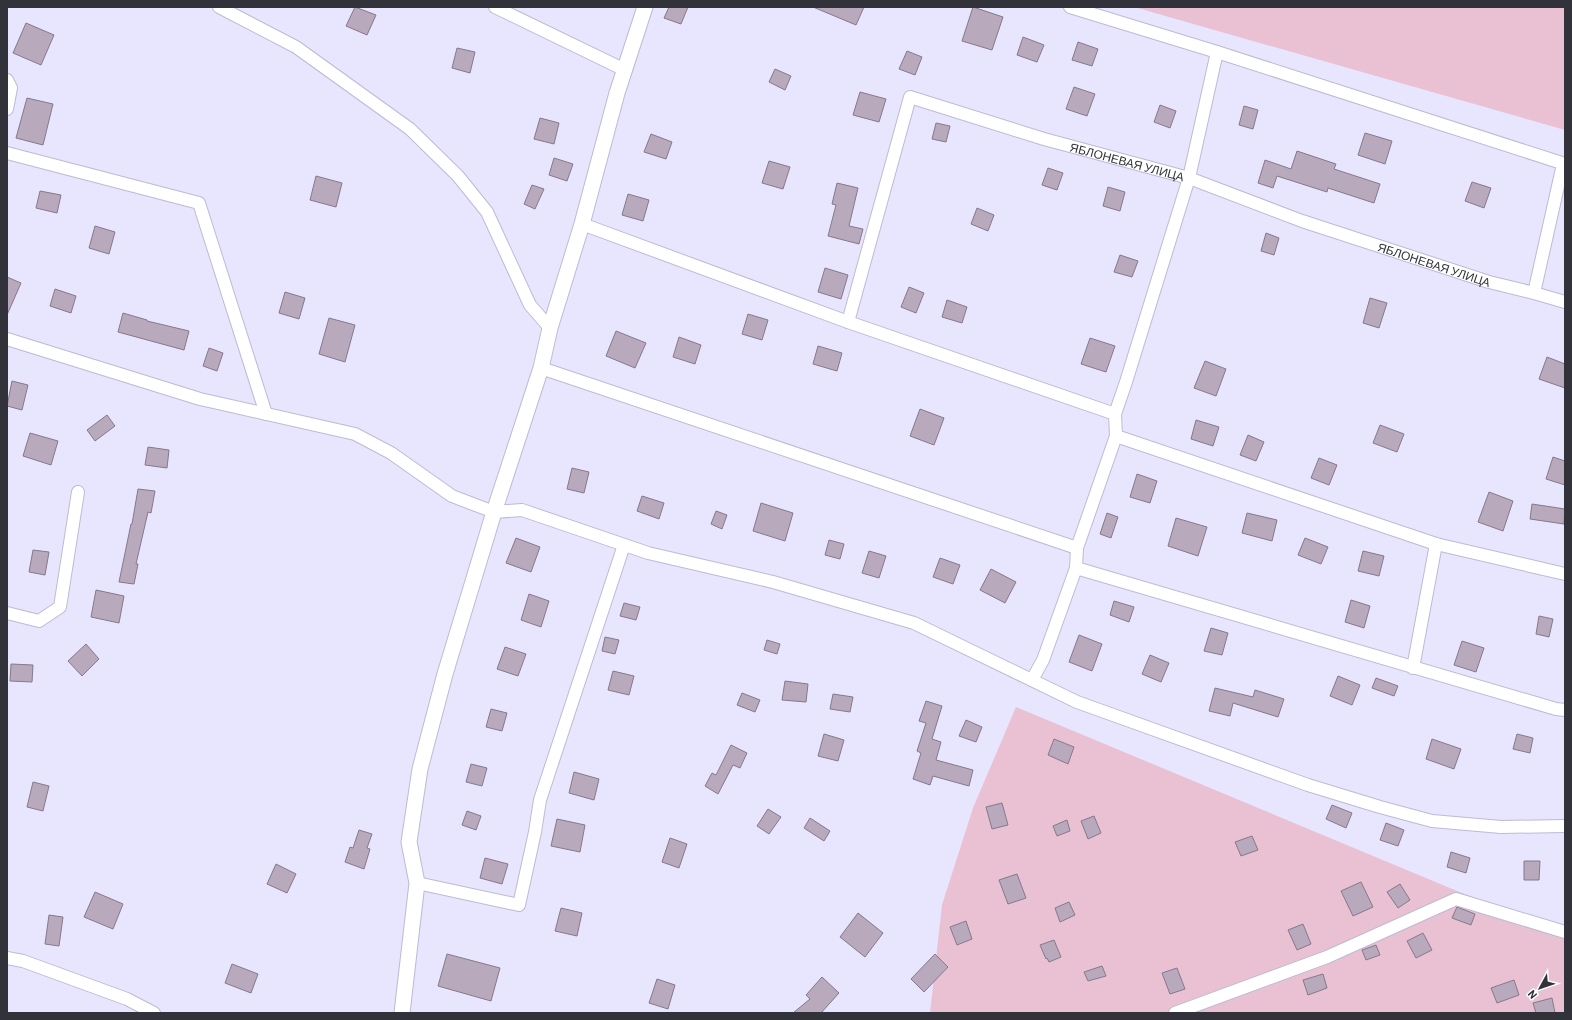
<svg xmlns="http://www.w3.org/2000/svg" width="1572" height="1020" viewBox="0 0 1572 1020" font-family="Barlow,sans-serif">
  <rect width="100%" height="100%" fill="#e7e6fe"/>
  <g fill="#eac0d3">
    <path d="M1134,7H1565V130Z"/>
    <path d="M1016,707L1565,936V1013H930L942,905L973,808Z"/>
  </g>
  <g fill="#b8a9bd" stroke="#87788b">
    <path d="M355,7L376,15L367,35L346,26Z"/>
    <path d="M669,7H688L681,24L664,18Z"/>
    <path d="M813,7H864L856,25Z"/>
    <path d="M973,7L1003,17L992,50L962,41Z"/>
    <path d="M26,23L54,35L41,65L13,53Z"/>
    <path d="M1023,37L1044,45L1037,62L1017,55Z"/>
    <path d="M1078,42L1098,49L1092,66L1072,60Z"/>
    <path d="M457,48L475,52L470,73L452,68Z"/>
    <path d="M907,51L922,57L915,75L899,69Z"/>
    <path d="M775,69L791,76L785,90L769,82Z"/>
    <path d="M1074,87L1095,94L1087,116L1066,109Z"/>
    <path d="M860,92L886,99L879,122L853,115Z"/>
    <path d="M27,98L53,104L43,145L16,138Z"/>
    <path d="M1160,105L1176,111L1170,128L1154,122Z"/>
    <path d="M1244,106L1258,110L1253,129L1239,125Z"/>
    <path d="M540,118L559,123L554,144L534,139Z"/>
    <path d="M936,123L950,126L946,142L932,139Z"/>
    <path d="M1365,133L1392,141L1385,164L1358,155Z"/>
    <path d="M651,134L672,142L666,159L644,152Z"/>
    <path d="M1297,151L1336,164L1334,169L1380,184L1374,203L1328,188L1327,192L1277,176L1273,188L1258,183L1265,160L1291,169Z"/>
    <path d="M554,158L573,164L567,181L549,175Z"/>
    <path d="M769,161L790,167L783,189L762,183Z"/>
    <path d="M1048,168L1063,173L1057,190L1042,185Z"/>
    <path d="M316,176L342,183L336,207L310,200Z"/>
    <path d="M1472,182L1491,188L1484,208L1465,201Z"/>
    <path d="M837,183L858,188L849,226L863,229L859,244L828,236L836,205L832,204Z"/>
    <path d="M532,185L544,189L535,209L524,204Z"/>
    <path d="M1108,187L1125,192L1120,211L1103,206Z"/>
    <path d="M40,191L61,195L57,213L36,208Z"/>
    <path d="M628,194L649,200L643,221L622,215Z"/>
    <path d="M977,208L994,215L988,231L971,224Z"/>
    <path d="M95,226L115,232L109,254L89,248Z"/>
    <path d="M1266,233L1279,238L1274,255L1261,251Z"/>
    <path d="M1120,255L1138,261L1132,277L1114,272Z"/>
    <path d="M825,268L848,275L841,299L818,292Z"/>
    <path d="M7,277L21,283L7,315Z"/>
    <path d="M909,287L924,293L916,313L901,307Z"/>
    <path d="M55,289L76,296L71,313L50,306Z"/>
    <path d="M285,292L305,298L299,319L279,313Z"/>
    <path d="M1370,298L1387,303L1379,328L1363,323Z"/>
    <path d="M947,300L967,307L962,323L942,317Z"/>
    <path d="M123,313L147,320V321L189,331L184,350L118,332Z"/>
    <path d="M748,314L768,320L762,340L742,334Z"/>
    <path d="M329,318L355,325L345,362L319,354Z"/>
    <path d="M616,331L646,343L635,368L606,356Z"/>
    <path d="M679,337L701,345L695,364L673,357Z"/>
    <path d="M1090,338L1115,346L1106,372L1081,364Z"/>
    <path d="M818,346L842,353L837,371L813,364Z"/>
    <path d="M209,348L223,353L217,371L203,366Z"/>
    <path d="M1547,357L1565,364V388L1539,379Z"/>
    <path d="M1205,361L1226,369L1216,396L1194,388Z"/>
    <path d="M12,381L28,385L22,410L7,406Z"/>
    <path d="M920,409L944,418L934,445L910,436Z"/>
    <path d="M107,415L115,426L95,441L87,430Z"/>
    <path d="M1196,420L1219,427L1213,446L1191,439Z"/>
    <path d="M1380,425L1404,434L1397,452L1373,443Z"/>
    <path d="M30,433L58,441L51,465L23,456Z"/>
    <path d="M1248,435L1264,442L1256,461L1240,455Z"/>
    <path d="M148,447L169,450L167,468L145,465Z"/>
    <path d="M1553,457L1565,461V485L1546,479Z"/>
    <path d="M1319,458L1337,465L1329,485L1311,478Z"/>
    <path d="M572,468L589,472L584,493L567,489Z"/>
    <path d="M1137,474L1157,481L1150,503L1130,497Z"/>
    <path d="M138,489L155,491L151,513L148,512L136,564H138L134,584L119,582L131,524H132Z"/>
    <path d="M1489,492L1513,501L1503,531L1478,522Z"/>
    <path d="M642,496L664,503L659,519L637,511Z"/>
    <path d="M761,503L793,513L785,541L753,531Z"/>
    <path d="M1532,504L1565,509L1564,524L1530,519Z"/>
    <path d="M716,511L727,515L722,529L711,524Z"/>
    <path d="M1107,513L1118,517L1111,538L1100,534Z"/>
    <path d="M1247,513L1277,520L1272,541L1242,533Z"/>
    <path d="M1176,518L1207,527L1198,556L1168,546Z"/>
    <path d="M516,538L540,547L531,572L506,563Z"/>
    <path d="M1305,538L1328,547L1321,564L1298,555Z"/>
    <path d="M829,540L844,544L840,559L825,555Z"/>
    <path d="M33,550L49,552L45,575L29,572Z"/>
    <path d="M869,551L886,556L879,578L862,573Z"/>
    <path d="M1363,551L1384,556L1379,576L1358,571Z"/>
    <path d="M940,558L960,565L953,584L933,577Z"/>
    <path d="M991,569L1016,582L1005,603L980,590Z"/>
    <path d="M96,590L124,596L119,623L91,617Z"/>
    <path d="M529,594L549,601L541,627L521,620Z"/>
    <path d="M1351,600L1370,606L1364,628L1345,622Z"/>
    <path d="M1114,601L1134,607L1129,622L1110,615Z"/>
    <path d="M624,603L640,607L636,620L620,616Z"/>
    <path d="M1539,616L1553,619L1549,637L1536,634Z"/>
    <path d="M1211,628L1228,633L1222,655L1204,651Z"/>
    <path d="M1079,635L1102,644L1092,671L1069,662Z"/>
    <path d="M605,637L619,640L615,654L602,651Z"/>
    <path d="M767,640L780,644L777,654L764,650Z"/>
    <path d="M1462,641L1484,648L1476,672L1454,665Z"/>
    <path d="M86,644L99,659L82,676L68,661Z"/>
    <path d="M505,647L526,654L518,676L497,669Z"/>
    <path d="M1150,655L1169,663L1161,682L1142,674Z"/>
    <path d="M11,664L33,665L32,682L10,681Z"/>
    <path d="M613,671L634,676L629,695L608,690Z"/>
    <path d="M1338,676L1360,685L1352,705L1330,696Z"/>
    <path d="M1376,678L1398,686L1394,696L1372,688Z"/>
    <path d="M785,681L808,684L806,702L782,700Z"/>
    <path d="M1215,688L1253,697L1255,690L1284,699L1278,717L1233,703L1230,716L1209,711Z"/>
    <path d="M742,693L760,700L755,712L737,705Z"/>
    <path d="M833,694L853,697L850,712L830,709Z"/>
    <path d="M926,701L942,706L932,739L941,742L936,760L973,770L969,786L933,776L930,785L913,779L921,753L917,751L926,723L919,721Z"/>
    <path d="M491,709L507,713L502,731L486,727Z"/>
    <path d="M966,720L982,727L976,742L959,736Z"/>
    <path d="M824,734L844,740L838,761L818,756Z"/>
    <path d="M1517,734L1533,738L1530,753L1513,749Z"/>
    <path d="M1054,739L1074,747L1068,764L1048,755Z"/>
    <path d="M1432,739L1461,749L1454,769L1426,759Z"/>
    <path d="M731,745L747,753L740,768L733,765L718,794L705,786L712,773L716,775Z"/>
    <path d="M471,764L487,768L482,786L466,782Z"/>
    <path d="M574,772L599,779L594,800L569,793Z"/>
    <path d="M33,782L49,786L43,811L27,807Z"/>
    <path d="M1002,803L1008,825L992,829L986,807Z"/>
    <path d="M1332,805L1352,813L1346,828L1326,819Z"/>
    <path d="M768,809L781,817L769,834L757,826Z"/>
    <path d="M467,811L481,816L476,830L462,825Z"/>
    <path d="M1094,816L1101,833L1088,839L1081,821Z"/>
    <path d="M810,818L830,831L824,841L804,828Z"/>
    <path d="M557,819L585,825L580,852L551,846Z"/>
    <path d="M1067,820L1070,831L1057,836L1053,826Z"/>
    <path d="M1386,823L1404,830L1398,846L1380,840Z"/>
    <path d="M359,830L372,834L367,848L370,849L364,869L345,862L350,847L353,848Z"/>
    <path d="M1252,836L1258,850L1241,856L1235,842Z"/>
    <path d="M670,838L687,844L679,868L662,862Z"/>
    <path d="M1451,852L1470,858L1466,873L1447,867Z"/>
    <path d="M485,858L508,864L502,884L480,878Z"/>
    <path d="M1524,861H1540L1539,880H1524Z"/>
    <path d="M276,864L296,874L287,893L267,884Z"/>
    <path d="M1017,874L1026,898L1008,904L999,880Z"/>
    <path d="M1361,882L1373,907L1353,916L1341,891Z"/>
    <path d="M1400,884L1410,900L1398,908L1387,892Z"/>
    <path d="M95,892L123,904L113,929L84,917Z"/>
    <path d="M1069,902L1075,915L1060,922L1055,908Z"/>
    <path d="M1457,907L1475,914L1471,925L1452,918Z"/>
    <path d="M561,908L582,913L577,936L555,931Z"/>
    <path d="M858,913L883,933L865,957L840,937Z"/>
    <path d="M49,915L63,917L59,946L45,944Z"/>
    <path d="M966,921L972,939L957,945L950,927Z"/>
    <path d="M1303,924L1311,944L1297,950L1288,930Z"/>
    <path d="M1423,933L1432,950L1416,958L1407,941Z"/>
    <path d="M1054,940L1061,957L1049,962L1047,958L1046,959L1040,945Z"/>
    <path d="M1376,945L1380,955L1366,960L1362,950Z"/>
    <path d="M447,954L500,968L491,1001L438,986Z"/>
    <path d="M935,954L948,967L924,992L911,979Z"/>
    <path d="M232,964L258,974L251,993L225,983Z"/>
    <path d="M1102,966L1106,976L1088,981L1084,972Z"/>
    <path d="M1177,968L1185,989L1170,994L1162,973Z"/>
    <path d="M1323,974L1327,988L1308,995L1303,980Z"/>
    <path d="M822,977L839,993L821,1013H793L810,999L806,995Z"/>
    <path d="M657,979L675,985L668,1009L649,1003Z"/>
    <path d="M1514,980L1519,995L1497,1003L1491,988Z"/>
    <path d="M1552,998L1555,1013H1536L1533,1003Z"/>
  </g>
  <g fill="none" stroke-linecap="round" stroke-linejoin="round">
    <g stroke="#bcbbd2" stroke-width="14">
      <g id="minor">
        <path d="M219,7L296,47L410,129L458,176L487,212L530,305L550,328"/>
        <path d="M495,7L625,70"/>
        <path d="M1070,7L1217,52L1565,164"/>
        <path d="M7,80L11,88L7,109"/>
        <path d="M7,153L199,203L266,414"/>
        <path d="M582,224L848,322L1115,414"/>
        <path d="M1534,293L1563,164"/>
        <path id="s1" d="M848,322L910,97L1044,139L1189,178L1302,221L1489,282L1534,293L1565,302"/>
        <path d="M7,339L200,399L355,434L391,453L452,496L494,512L522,510L648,553L773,582L914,623L1077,702L1308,785L1380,807L1432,821L1501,827L1565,826"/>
        <path d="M541,368L1077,548"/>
        <path d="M1116,436L1436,544L1565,574"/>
        <path d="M1076,568L1556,709L1565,710"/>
        <path d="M7,613L39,621L60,607L78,492"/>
        <path d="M1413,668L1436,544"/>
        <path d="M1032,680L1043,660L1076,568L1077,548L1116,436L1115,414L1126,382L1189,178L1217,52"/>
        <path d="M417,883L519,905L535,832L540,800L624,545"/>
        <path d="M7,958L23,961L127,999L154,1013"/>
        <path d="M1175,1013L1327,957L1456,899L1565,932"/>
      </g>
    </g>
    <g stroke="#bcbbd2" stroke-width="17">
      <path id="tertiary" d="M402,1013L417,883L409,842L420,769L445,674L494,512L541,368L550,328L582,224L617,93L645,7"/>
    </g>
    <use href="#minor" stroke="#fff" stroke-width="12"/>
    <use href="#tertiary" stroke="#fff" stroke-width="15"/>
  </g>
  <g text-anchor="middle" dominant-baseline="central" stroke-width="3" stroke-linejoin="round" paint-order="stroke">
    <g font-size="12" fill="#32323b" stroke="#fff">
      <text stroke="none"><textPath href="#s1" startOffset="460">ЯБЛОНЕВАЯ УЛИЦА</textPath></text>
      <text stroke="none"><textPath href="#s1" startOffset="784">ЯБЛОНЕВАЯ УЛИЦА</textPath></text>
    </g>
  </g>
  <rect width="1572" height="1020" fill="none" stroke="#32323b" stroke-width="16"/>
  <g transform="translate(1540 988) rotate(230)" stroke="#ffffff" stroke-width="3" paint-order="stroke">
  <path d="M0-3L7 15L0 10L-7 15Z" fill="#32323b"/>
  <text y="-6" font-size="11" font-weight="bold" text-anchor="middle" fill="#32323b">N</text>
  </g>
</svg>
